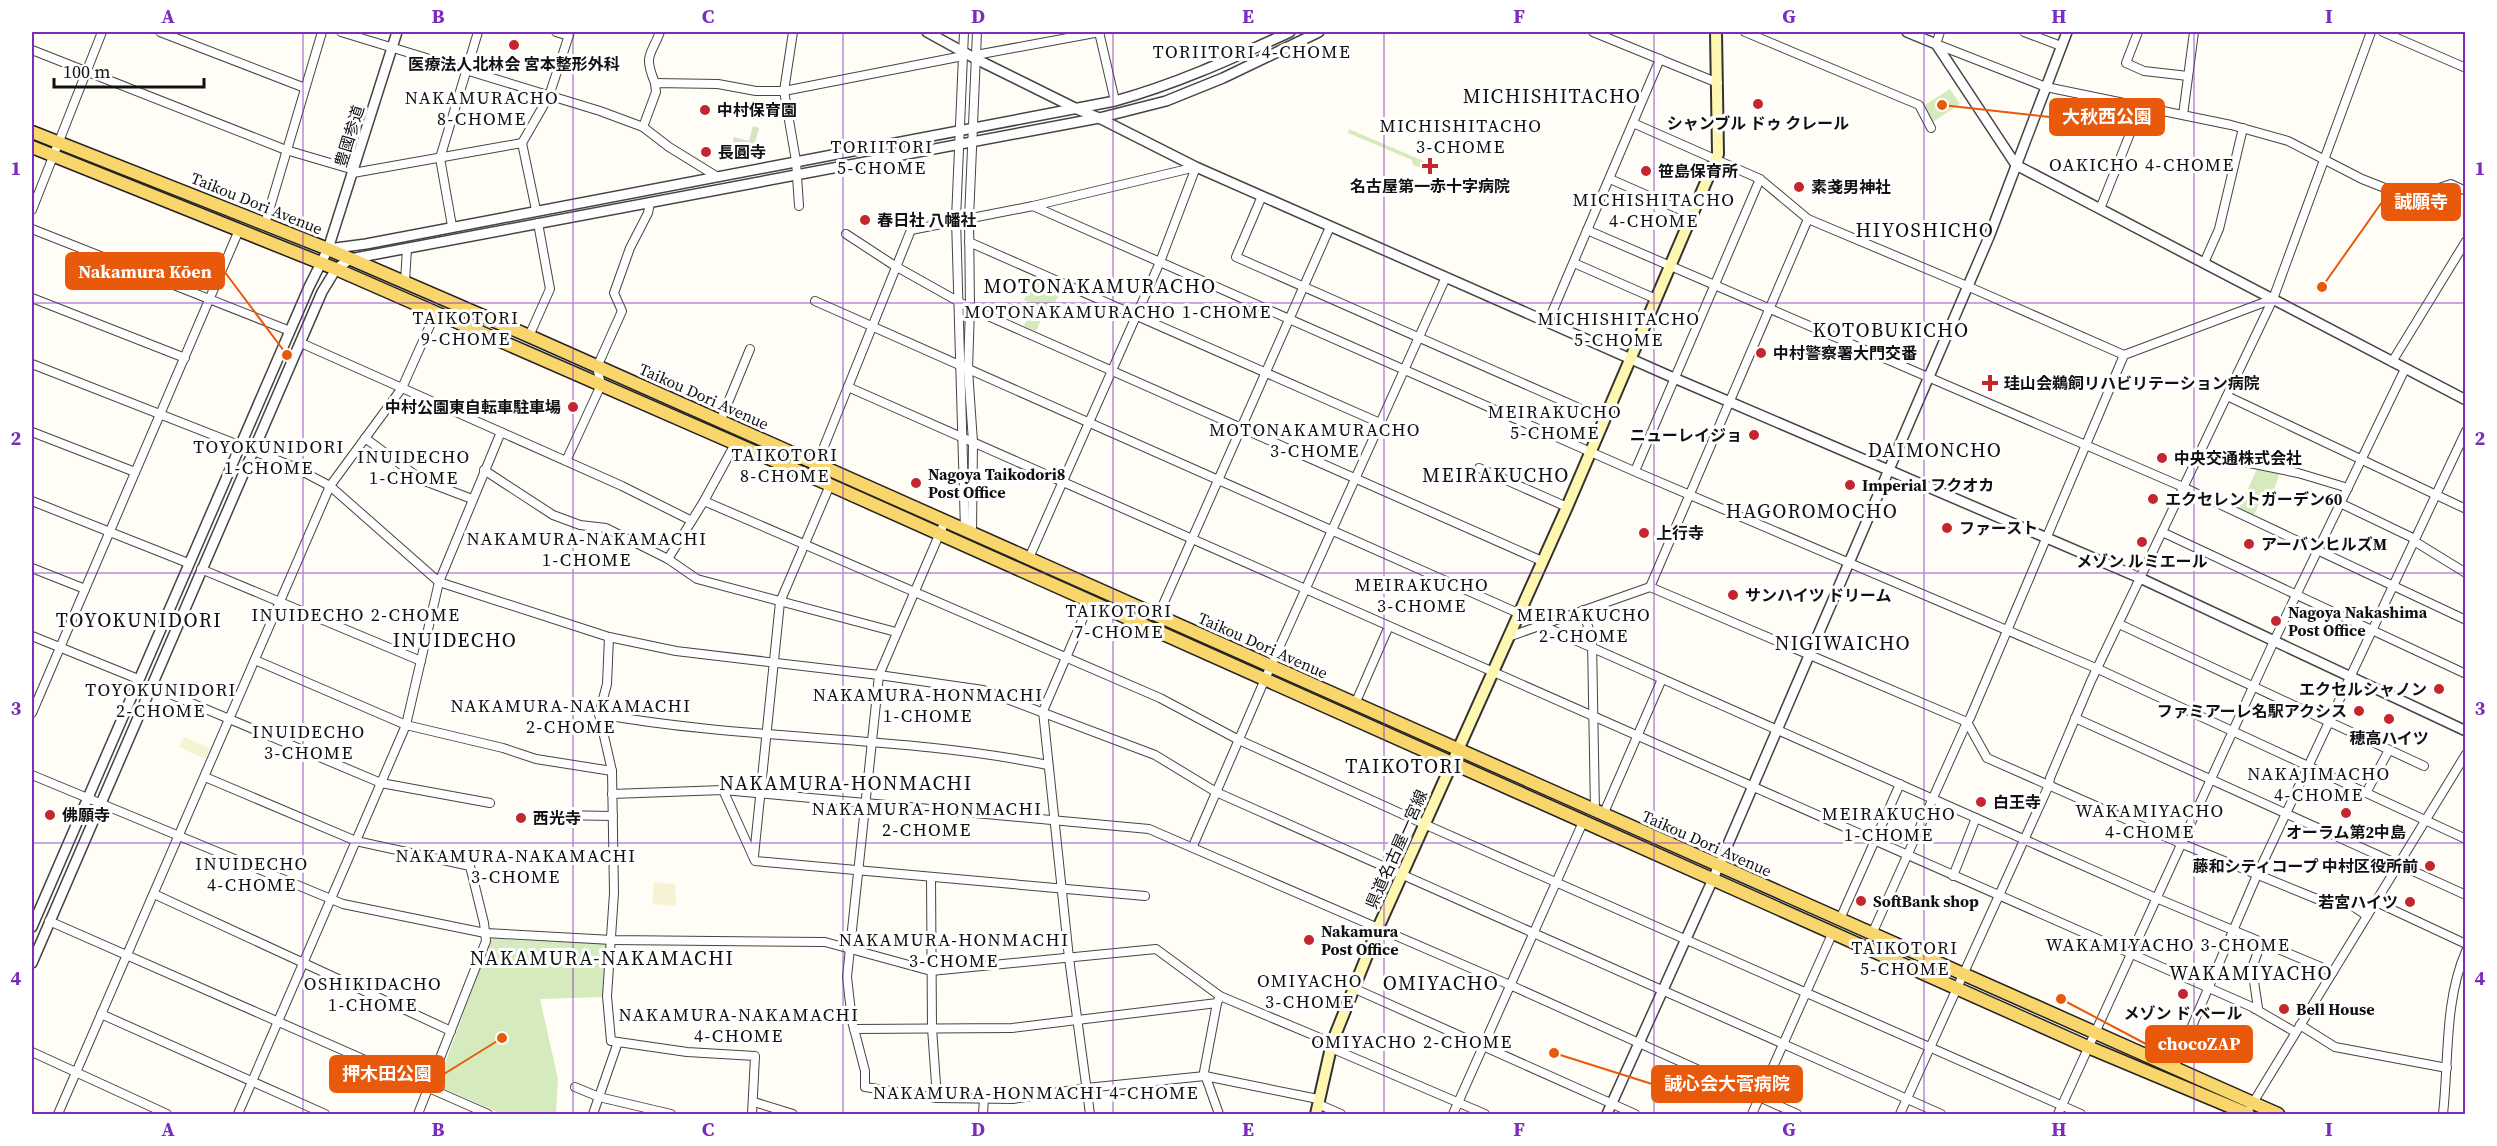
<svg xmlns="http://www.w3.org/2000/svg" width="2497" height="1146" viewBox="0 0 2497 1146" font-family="'Source Serif 4','Noto Sans JP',serif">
  <rect width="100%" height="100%" fill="#fffdf5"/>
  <g fill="#f6f3d4">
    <path d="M184,737L210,748L205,759L179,747Z"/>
    <path d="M654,882L675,884L676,906L652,904Z"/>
  </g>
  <g fill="#d5ebbd">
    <path d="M1950,89L1960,104L1933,122L1923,106Z"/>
    <path d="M1349,129L1428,163L1425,169L1413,165L1412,160L1348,133Z"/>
    <path d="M1035,276L1062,288L1051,311L1046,309L1036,331L1024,326L1033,304L1024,300Z"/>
    <path d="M2258,467L2280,472L2272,496L2264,492L2254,515L2239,508Z"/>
    <path d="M491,939L606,944L609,947L604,997L540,999L558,1079L556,1114H502L445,1089L440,1077Z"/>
  </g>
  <path fill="#d9e3c4" d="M753,126L759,128L751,157L727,162L734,137L749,141Z"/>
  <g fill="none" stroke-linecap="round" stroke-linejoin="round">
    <g stroke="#444" stroke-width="10">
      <g id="minor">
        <path d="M160,32L305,88"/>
        <path d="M341,32L600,111L643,127L669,147L716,176"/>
        <path d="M556,32L569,36"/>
        <path d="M793,32L784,91L796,161L799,206"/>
        <path d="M964,32L956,219L965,530"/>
        <path d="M1099,32L1115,101"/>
        <path d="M1593,32L1718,83"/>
        <path d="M1745,32L1919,105L1931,128"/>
        <path d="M1940,32L1936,44L2046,87L2231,125L2288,141L2362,179L2400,194L2412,197L2451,184L2466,191"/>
        <path d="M2024,32L2061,46"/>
        <path d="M2138,32L2126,63L2144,71L2188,76"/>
        <path d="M2383,32L2466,68"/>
        <path d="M32,50L286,150L354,170"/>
        <path d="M976,55L1100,32"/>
        <path d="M655,83C643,54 651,56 660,32"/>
        <path d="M2183,115L2194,32"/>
        <path d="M1633,123L1760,179L1808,219L1967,286L2124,355"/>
        <path d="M643,127L656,92L655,83L718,84L756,91H784L963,56"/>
        <path d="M353,173L522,143"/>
        <path d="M1610,179L1692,215"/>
        <path d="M1262,196L1236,257L1604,419"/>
        <path d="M1033,206L1636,472L2098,669L2466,839"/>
        <path d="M2100,209L2141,106"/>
        <path d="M32,210L102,32"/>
        <path d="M536,210L522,143L549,96L570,32"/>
        <path d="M265,224L322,32"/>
        <path d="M452,226L440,158L478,32"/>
        <path d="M32,229L290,331"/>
        <path d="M1587,230L2183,487L2466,620"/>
        <path d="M846,234L895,266L970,308L1542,561"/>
        <path d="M969,242L1380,423"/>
        <path d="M1574,263L1656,299"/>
        <path d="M2204,263L2219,229L2243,128"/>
        <path d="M405,282L407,248"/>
        <path d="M32,298L185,358"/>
        <path d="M815,301L1518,613"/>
        <path d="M1548,322L1660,59"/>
        <path d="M529,336L550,289L538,223"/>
        <path d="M301,343L622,486L690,520"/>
        <path d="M2392,362L2466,241"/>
        <path d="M32,364L292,466L330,486L439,582L609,637L676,651L879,675L983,690L1155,755L1216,792L1941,1114"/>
        <path d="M848,387L2252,1007L2295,1032"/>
        <path d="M2227,396L2466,509"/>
        <path d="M720,422L750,349"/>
        <path d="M32,432L135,472"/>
        <path d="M365,438L422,480L472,499"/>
        <path d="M2200,453L2298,473L2348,488"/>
        <path d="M566,461L601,385L597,367L622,311L614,293L630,248L648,213L650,203"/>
        <path d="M817,464L911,230L1033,206L1196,167L1160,262L1029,558"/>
        <path d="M1479,468L1567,507"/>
        <path d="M484,470L553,515L580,525L606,528L668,559L697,579L896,632"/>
        <path d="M1635,471L1760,179"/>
        <path d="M32,501L188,563"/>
        <path d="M704,501L1160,698L1239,740L1424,824L2081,1114"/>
        <path d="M2340,503L2415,539"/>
        <path d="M945,521L879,675L847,977L852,1021L865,1071V1087L937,1098L1013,1099L1086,1088L1205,1076L1318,1099"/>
        <path d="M2162,532L2466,674"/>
        <path d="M972,533L973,442L968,370L970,308L969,218L977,32"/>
        <path d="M2414,541L2466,573"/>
        <path d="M668,559L704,501L735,444"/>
        <path d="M32,568L85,589"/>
        <path d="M201,569L421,661"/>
        <path d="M1650,587L1808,219"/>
        <path d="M1583,610L1592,640L1595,812"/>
        <path d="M1158,616L1330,227"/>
        <path d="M2119,624L2424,766"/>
        <path d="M1541,625L2156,898L2333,972"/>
        <path d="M32,636L138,679"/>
        <path d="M1508,637L1650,587L1967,722L1970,718L2124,355L2273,299"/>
        <path d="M255,660L406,725L503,748L536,759L612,771"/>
        <path d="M151,686L381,783L490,803"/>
        <path d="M1355,704L1389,626"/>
        <path d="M32,713L239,230"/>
        <path d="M599,714C748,741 900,735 1048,765"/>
        <path d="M2075,718L2466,895"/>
        <path d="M1967,722L1987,758L2180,843L2317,899L2341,898L2367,916"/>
        <path d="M32,775L343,904L485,933L612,940L825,942L931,971L1156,949L1220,996L1332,1043"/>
        <path d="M205,777L356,841L470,866L484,923L486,941L418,1114"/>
        <path d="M723,790L755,861L1145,896"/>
        <path d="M2366,793L2389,750"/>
        <path d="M612,794L723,790L1149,829L1510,985L1797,1114"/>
        <path d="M555,815L613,816"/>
        <path d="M1603,815L1662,679"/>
        <path d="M1193,846L1265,679L1446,277"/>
        <path d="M754,856L780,602L830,485"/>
        <path d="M1953,876L1976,818"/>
        <path d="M931,877L932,1028L937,1098"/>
        <path d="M154,894L451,1031"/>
        <path d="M2376,902L2466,944"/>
        <path d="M1840,919L1900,784"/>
        <path d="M49,921L488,1114"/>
        <path d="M1872,934L1967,722"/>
        <path d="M1353,988L1635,1114"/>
        <path d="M1217,1003L1204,1072L1219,1114"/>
        <path d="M2255,1009L2258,1008L2252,968L2261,943"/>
        <path d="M101,1014L325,1114"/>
        <path d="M2300,1025L2335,1047L2447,1068"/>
        <path d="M854,1029L1012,1028L1217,1003L1220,996"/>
        <path d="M618,1042L687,1052L755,1056L752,1114"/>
        <path d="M1331,1048L1485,1114"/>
        <path d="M32,1052L167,1114"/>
        <path d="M2174,1068L2257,875L2466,431"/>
        <path d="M575,1087L599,1097L671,1114"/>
        <path d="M754,1102L793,1114"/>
        <path d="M1318,1104L1341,1114"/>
        <path d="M2251,1106L2466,754"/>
        <path d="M58,1114L330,486L402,388L436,312"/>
        <path d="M238,1114L406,725L439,582L501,432"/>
        <path d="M593,1114L618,1042L611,1041L607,996L614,893L612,771L599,714L607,684L609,637"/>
        <path d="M983,1114L984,1099"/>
        <path d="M1090,1114L1069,958L1043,711L1090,602"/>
        <path d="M1453,1114L1583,822"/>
        <path d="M1752,1114L1833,932"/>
        <path d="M1900,1114L2049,785L2050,778L2091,681L2273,299L2371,32"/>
        <path d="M2058,1114L2274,641L2405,369"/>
        <path d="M2443,1114C2449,1061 2444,1001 2466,951"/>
      </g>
    </g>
    <g stroke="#444" stroke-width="12">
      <g id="tertiary">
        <path d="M927,32L976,59L1077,109L1099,118L1196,167L1674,378L2140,578L2466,731"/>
        <path d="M1907,32L1936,44L2016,165L2466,400"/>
        <path d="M328,249L366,244L1115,101C1177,84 1233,58 1290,32"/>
        <path d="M32,927L309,287L328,249L397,32"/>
        <path d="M32,963L322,292L336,269L350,259L1099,118L1166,101L1223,78L1319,32"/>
        <path d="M1607,1114L1713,879L1989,237L2067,32"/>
      </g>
    </g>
    <g stroke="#333" stroke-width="14">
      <path id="secondary" d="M1316,1114L1332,1043L1378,928L1567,507L1718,154L1716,32"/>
    </g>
    <g stroke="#222" stroke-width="15">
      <g id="primary">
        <path d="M32,132L328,249L529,336L2278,1114"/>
        <path d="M32,147L336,269L830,485L2088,1047L2248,1114"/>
      </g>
    </g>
    <use href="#minor" stroke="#fff" stroke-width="8"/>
    <use href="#tertiary" stroke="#fff" stroke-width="9"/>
    <use href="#secondary" stroke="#fff6b0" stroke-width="10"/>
    <use href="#primary" stroke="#f9d66b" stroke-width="12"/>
  </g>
  <path fill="none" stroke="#7b2cbf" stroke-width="1.5" stroke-opacity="0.55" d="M303,32V1114M573,32V1114M843,32V1114M1113,32V1114M1384,32V1114M1654,32V1114M1924,32V1114M2194,32V1114M32,303H2466M32,573H2466M32,843H2466"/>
  <g fill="#c4262e" stroke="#fff" stroke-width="2">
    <circle cx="514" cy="45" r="6"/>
    <circle cx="1758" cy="104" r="6"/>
    <circle cx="705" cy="110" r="6"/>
    <circle cx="706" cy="152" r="6"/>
    <path d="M1427 157h6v6h6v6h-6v6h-6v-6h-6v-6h6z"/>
    <circle cx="1646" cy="171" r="6"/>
    <circle cx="1799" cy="187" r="6"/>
    <circle cx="865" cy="220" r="6"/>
    <circle cx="1761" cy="353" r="6"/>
    <path d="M1987 374h6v6h6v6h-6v6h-6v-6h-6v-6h6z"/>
    <circle cx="573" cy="407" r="6"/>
    <circle cx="1754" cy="435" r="6"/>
    <circle cx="2162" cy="458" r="6"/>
    <circle cx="916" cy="483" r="6"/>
    <circle cx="1850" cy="485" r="6"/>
    <circle cx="2153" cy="499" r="6"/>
    <circle cx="1947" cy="528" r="6"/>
    <circle cx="1644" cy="533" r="6"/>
    <circle cx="2142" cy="542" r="6"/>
    <circle cx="2249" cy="544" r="6"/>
    <circle cx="1733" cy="595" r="6"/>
    <circle cx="2276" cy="621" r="6"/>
    <circle cx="2439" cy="689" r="6"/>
    <circle cx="2359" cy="711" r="6"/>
    <circle cx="2389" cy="719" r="6"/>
    <circle cx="1981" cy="802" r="6"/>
    <circle cx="2346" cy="813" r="6"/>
    <circle cx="50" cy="815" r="6"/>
    <circle cx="521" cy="818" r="6"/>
    <circle cx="2430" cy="866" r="6"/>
    <circle cx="1861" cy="901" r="6"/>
    <circle cx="2410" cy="902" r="6"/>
    <circle cx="1309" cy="940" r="6"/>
    <circle cx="2183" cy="994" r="6"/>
    <circle cx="2284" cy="1009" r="6"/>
  </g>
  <g text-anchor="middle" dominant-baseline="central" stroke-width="6" stroke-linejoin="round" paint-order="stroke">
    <g font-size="16" font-weight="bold" fill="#111" stroke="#fff" text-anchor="start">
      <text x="514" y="64" text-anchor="middle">医療法人北林会 宮本整形外科</text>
      <text x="717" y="110">中村保育園</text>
      <text x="1758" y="123" text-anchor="middle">シャンブル ドゥ クレール</text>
      <text x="718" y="152">長圓寺</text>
      <text x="1658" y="171">笹島保育所</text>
      <text x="1430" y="186" text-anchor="middle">名古屋第一赤十字病院</text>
      <text x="1811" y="187">素戔男神社</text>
      <text x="877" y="220">春日社 八幡社</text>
      <text x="1773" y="353">中村警察署大門交番</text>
      <text x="2004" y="383">珪山会鵜飼リハビリテーション病院</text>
      <text x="561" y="407" text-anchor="end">中村公園東自転車駐車場</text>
      <text x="1742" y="435" text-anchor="end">ニューレイジョ</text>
      <text x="2174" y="458">中央交通株式会社</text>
      <text x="928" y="474">Nagoya Taikodori8<tspan x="928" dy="18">Post Office</tspan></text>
      <text x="1862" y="485">Imperial フクオカ</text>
      <text x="2165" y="499">エクセレントガーデン60</text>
      <text x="1959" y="528">ファースト</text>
      <text x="1656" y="533">上行寺</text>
      <text x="2261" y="544">アーバンヒルズM</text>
      <text x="2142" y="561" text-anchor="middle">メゾン ルミエール</text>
      <text x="1745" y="595">サンハイツ ドリーム</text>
      <text x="2288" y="612">Nagoya Nakashima<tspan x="2288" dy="18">Post Office</tspan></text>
      <text x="2427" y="689" text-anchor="end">エクセルシャノン</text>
      <text x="2347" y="711" text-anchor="end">ファミアーレ名駅アクシス</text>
      <text x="2389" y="738" text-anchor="middle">穂高ハイツ</text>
      <text x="1993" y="802">白王寺</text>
      <text x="62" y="815">佛願寺</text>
      <text x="533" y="818">西光寺</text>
      <text x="2346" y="832" text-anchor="middle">オーラム第2中島</text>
      <text x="2418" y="866" text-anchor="end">藤和シティコープ 中村区役所前</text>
      <text x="1873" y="901">SoftBank shop</text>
      <text x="2398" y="902" text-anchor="end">若宮ハイツ</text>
      <text x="1321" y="931">Nakamura<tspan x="1321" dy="18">Post Office</tspan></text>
      <text x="2296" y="1009">Bell House</text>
      <text x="2183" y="1013" text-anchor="middle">メゾン ド ベール</text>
    </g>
    <g font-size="16" fill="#111" stroke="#fff">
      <text transform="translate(349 136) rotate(-73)">豊國参道</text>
      <text transform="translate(257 203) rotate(22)">Taikou Dori Avenue</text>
      <text transform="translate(704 396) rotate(24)">Taikou Dori Avenue</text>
      <text transform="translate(1263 645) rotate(24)">Taikou Dori Avenue</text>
      <text transform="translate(1707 843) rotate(24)">Taikou Dori Avenue</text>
      <text transform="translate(1396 849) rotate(-66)">県道名古屋一宮線</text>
    </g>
    <g font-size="18" letter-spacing="1.5" fill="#111" stroke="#fff">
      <text x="1252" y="51">TORIITORI 4-CHOME</text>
      <text x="482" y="97">NAKAMURACHO<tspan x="482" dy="21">8-CHOME</tspan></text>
      <text x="1461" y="125">MICHISHITACHO<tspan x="1461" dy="21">3-CHOME</tspan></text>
      <text x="882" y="146">TORIITORI<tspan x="882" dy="21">5-CHOME</tspan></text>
      <text x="2142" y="164">OAKICHO 4-CHOME</text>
      <text x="1654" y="199">MICHISHITACHO<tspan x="1654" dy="21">4-CHOME</tspan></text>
      <text x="1118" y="311">MOTONAKAMURACHO 1-CHOME</text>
      <text x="466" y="317">TAIKOTORI<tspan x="466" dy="21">9-CHOME</tspan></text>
      <text x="1619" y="318">MICHISHITACHO<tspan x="1619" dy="21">5-CHOME</tspan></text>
      <text x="1555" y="411">MEIRAKUCHO<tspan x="1555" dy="21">5-CHOME</tspan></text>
      <text x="1315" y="429">MOTONAKAMURACHO<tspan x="1315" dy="21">3-CHOME</tspan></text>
      <text x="269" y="446">TOYOKUNIDORI<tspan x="269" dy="21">1-CHOME</tspan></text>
      <text x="785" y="454">TAIKOTORI<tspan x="785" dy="21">8-CHOME</tspan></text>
      <text x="414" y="456">INUIDECHO<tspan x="414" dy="21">1-CHOME</tspan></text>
      <text x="587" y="538">NAKAMURA-NAKAMACHI<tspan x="587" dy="21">1-CHOME</tspan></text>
      <text x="1422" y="584">MEIRAKUCHO<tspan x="1422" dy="21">3-CHOME</tspan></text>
      <text x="1119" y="610">TAIKOTORI<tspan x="1119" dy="21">7-CHOME</tspan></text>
      <text x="356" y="614">INUIDECHO 2-CHOME</text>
      <text x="1584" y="614">MEIRAKUCHO<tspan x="1584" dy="21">2-CHOME</tspan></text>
      <text x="161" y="689">TOYOKUNIDORI<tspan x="161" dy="21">2-CHOME</tspan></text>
      <text x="928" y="694">NAKAMURA-HONMACHI<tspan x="928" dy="21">1-CHOME</tspan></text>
      <text x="571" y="705">NAKAMURA-NAKAMACHI<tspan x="571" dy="21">2-CHOME</tspan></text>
      <text x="309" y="731">INUIDECHO<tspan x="309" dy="21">3-CHOME</tspan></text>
      <text x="2319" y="773">NAKAJIMACHO<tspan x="2319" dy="21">4-CHOME</tspan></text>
      <text x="927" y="808">NAKAMURA-HONMACHI<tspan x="927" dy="21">2-CHOME</tspan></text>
      <text x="2150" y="810">WAKAMIYACHO<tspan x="2150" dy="21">4-CHOME</tspan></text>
      <text x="1889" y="813">MEIRAKUCHO<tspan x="1889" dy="21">1-CHOME</tspan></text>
      <text x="516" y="855">NAKAMURA-NAKAMACHI<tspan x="516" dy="21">3-CHOME</tspan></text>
      <text x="252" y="863">INUIDECHO<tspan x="252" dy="21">4-CHOME</tspan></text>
      <text x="954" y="939">NAKAMURA-HONMACHI<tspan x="954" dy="21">3-CHOME</tspan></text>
      <text x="2168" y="944">WAKAMIYACHO 3-CHOME</text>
      <text x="1905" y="947">TAIKOTORI<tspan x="1905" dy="21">5-CHOME</tspan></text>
      <text x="1310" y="980">OMIYACHO<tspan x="1310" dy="21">3-CHOME</tspan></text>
      <text x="373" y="983">OSHIKIDACHO<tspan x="373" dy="21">1-CHOME</tspan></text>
      <text x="739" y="1014">NAKAMURA-NAKAMACHI<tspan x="739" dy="21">4-CHOME</tspan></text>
      <text x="1412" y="1041">OMIYACHO 2-CHOME</text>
      <text x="1036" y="1092">NAKAMURA-HONMACHI 4-CHOME</text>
    </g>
    <g font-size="20" letter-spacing="1.5" fill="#111" stroke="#fff">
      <text x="1552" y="96">MICHISHITACHO</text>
      <text x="1925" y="230">HIYOSHICHO</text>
      <text x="1100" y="286">MOTONAKAMURACHO</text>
      <text x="1891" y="330">KOTOBUKICHO</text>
      <text x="1935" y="450">DAIMONCHO</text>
      <text x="1496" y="475">MEIRAKUCHO</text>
      <text x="1812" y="511">HAGOROMOCHO</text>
      <text x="139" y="620">TOYOKUNIDORI</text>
      <text x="455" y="640">INUIDECHO</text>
      <text x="1843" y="643">NIGIWAICHO</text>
      <text x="1404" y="766">TAIKOTORI</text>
      <text x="846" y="783">NAKAMURA-HONMACHI</text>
      <text x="602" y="958">NAKAMURA-NAKAMACHI</text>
      <text x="2251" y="973">WAKAMIYACHO</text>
      <text x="1441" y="983">OMIYACHO</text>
    </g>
  </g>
  <path fill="none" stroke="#e8590c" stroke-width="2" d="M1942 105L2050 117M2322 287L2382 202M287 355L224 271M2061 999L2146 1044M502 1038L444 1074M1554 1053L1652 1084"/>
  <g fill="#e8590c" stroke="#fff" stroke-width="2">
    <circle cx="1942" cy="105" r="6"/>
    <circle cx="2322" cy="287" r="6"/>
    <circle cx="287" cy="355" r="6"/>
    <circle cx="2061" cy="999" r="6"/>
    <circle cx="502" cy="1038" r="6"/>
    <circle cx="1554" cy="1053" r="6"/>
  </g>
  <g fill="#e8590c" stroke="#e8590c" stroke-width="2">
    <rect x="2050" y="99" width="114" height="36" rx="6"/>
    <rect x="2382" y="184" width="78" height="36" rx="6"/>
    <rect x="66" y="253" width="158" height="36" rx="6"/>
    <rect x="2146" y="1026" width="106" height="36" rx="6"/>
    <rect x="330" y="1056" width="114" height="36" rx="6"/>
    <rect x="1652" y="1066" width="150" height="36" rx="6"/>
  </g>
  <g font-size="18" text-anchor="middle" font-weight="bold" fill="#fff">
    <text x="2107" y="123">大秋西公園</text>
    <text x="2421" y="208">誠願寺</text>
    <text x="145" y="278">Nakamura Kōen</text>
    <text x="2199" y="1050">chocoZAP</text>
    <text x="387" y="1080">押木田公園</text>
    <text x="1727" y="1090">誠心会大菅病院</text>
  </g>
  <rect width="2497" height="1146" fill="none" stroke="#ffffff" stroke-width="66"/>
  <path d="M54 78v9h150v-9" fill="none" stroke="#111111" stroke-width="3"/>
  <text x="63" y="78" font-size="18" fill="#111111" stroke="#ffffff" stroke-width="4.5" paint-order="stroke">100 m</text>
  <rect x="33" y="33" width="2431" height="1080" fill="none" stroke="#7b2cbf" stroke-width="2"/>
  <g font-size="20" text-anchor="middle" font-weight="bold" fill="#7b2cbf">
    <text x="168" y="23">A</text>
    <text x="438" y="23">B</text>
    <text x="708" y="23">C</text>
    <text x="978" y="23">D</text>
    <text x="1248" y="23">E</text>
    <text x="1519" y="23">F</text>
    <text x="1789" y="23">G</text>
    <text x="2059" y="23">H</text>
    <text x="2329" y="23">I</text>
    <text x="16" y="175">1</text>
    <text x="2480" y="175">1</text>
    <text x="16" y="445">2</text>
    <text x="2480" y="445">2</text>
    <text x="16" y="715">3</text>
    <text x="2480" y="715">3</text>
    <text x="16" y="985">4</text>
    <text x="2480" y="985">4</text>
    <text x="168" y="1136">A</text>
    <text x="438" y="1136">B</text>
    <text x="708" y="1136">C</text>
    <text x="978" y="1136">D</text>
    <text x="1248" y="1136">E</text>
    <text x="1519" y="1136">F</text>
    <text x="1789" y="1136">G</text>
    <text x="2059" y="1136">H</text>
    <text x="2329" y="1136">I</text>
  </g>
</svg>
